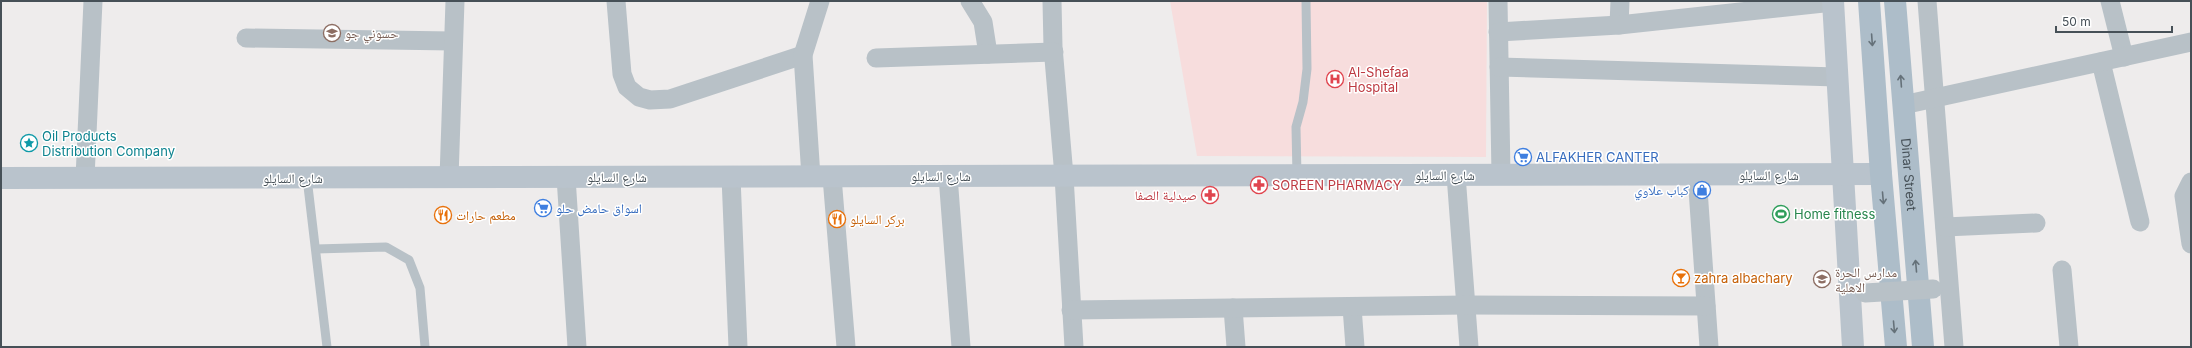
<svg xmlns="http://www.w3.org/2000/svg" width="2192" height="348" viewBox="0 0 2192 348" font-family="Inter,'Noto Naskh Arabic',sans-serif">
  <rect width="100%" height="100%" fill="#eeecec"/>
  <path fill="#f7dddd" d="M1170,1H1487L1486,157L1197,156Z"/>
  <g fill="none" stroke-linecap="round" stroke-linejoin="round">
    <g stroke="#b8c1c7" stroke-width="9">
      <path d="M1297,176L1296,127L1303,102L1307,69L1306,1"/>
      <path d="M307,178L327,347"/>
      <path d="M316,249L386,247L409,260L420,288L425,347"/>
    </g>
    <g stroke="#b8c1c7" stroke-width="19">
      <path d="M616,1L622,74L627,87L639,97L650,100L670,99L803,55"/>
      <path d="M970,1L983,22L988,54"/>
      <path d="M1052,1L1053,47L1064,176L1074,347"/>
      <path d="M1498,1L1501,175"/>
      <path d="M1927,1L1954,347"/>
      <path d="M2110,1L2124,57"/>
      <path d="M1619,25L1620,1"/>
      <path d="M1498,32L1619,25L1833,2"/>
      <path d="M246,38L452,41"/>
      <path d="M876,58L1054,52"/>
      <path d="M2101,62L2140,222"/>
      <path d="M1499,67L1837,77"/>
      <path d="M1903,105L2191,42"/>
      <path d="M1456,175L1469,347"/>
      <path d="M1697,175L1709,347"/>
      <path d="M948,176L961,347"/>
      <path d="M566,177L577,347"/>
      <path d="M731,177L738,347"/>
      <path d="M811,177L803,55L820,1"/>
      <path d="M832,177L846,347"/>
      <path d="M85,178L93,1"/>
      <path d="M449,178L455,1"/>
      <path d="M2191,182L2184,196L2191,244"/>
      <path d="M1945,227L2036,223"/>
      <path d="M2062,270L2069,347"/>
      <path d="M1352,307L1355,347"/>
      <path d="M1233,308L1236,347"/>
      <path d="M1071,310L1466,305L1706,306"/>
    </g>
    <g stroke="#b9c3cc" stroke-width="22">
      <path d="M1833,1L1853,347"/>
      <path d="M1,178L1881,174"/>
    </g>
    <g stroke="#adbdc9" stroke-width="22">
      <path d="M1869,1L1881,174L1896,347"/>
      <path id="s1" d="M1895,1L1923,347"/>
    </g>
    <path stroke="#b8c1c7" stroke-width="19" d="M1865,293L1933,289"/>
  </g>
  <defs><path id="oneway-shaft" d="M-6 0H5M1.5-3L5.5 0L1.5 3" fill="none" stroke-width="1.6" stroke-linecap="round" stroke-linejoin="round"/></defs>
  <g stroke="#657179">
    <use href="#oneway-shaft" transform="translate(1872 40) rotate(86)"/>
    <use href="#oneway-shaft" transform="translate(1901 81) rotate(-94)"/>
    <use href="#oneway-shaft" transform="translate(1883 198) rotate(85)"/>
    <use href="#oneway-shaft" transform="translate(1916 266) rotate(-95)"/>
    <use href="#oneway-shaft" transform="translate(1894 327) rotate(85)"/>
  </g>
  <defs>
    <g id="school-ring" transform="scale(0.9)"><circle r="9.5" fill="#fff" stroke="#8d6e63" stroke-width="1.5"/><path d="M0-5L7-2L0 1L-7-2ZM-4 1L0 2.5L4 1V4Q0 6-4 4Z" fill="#8d6e63"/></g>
    <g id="hospital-ring" transform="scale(0.9)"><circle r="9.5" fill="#fff" stroke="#e0444e" stroke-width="1.5"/><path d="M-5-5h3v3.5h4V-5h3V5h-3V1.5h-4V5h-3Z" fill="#e0444e"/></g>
    <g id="sight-ring" transform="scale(0.9)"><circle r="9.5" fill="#fff" stroke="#0f9aa8" stroke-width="1.5"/><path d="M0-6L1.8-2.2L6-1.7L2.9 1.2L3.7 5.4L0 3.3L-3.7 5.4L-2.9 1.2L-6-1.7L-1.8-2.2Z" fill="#0f9aa8"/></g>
    <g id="supermarket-ring" transform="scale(0.9)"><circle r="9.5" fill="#fff" stroke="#3f7fe0" stroke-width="1.5"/><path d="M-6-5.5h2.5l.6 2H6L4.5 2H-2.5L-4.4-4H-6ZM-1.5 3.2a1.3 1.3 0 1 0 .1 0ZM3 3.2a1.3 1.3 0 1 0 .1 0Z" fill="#3f7fe0"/></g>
    <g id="pharmacy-ring" transform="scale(0.9)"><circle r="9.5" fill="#fff" stroke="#e0444e" stroke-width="1.5"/><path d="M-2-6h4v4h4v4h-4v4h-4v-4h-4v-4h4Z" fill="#e0444e"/></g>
    <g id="shop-ring" transform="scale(0.9)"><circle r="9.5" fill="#fff" stroke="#3f7fe0" stroke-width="1.5"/><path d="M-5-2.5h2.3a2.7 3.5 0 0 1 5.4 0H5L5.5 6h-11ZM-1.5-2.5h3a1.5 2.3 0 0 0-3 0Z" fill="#3f7fe0"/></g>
    <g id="stadium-ring" transform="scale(0.9)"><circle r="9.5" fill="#fff" stroke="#2e9e5b" stroke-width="1.5"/><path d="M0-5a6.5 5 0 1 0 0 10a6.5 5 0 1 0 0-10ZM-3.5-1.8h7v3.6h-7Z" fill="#2e9e5b"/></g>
    <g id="restaurant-ring" transform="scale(0.9)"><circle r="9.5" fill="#fff" stroke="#e8710a" stroke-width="1.5"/><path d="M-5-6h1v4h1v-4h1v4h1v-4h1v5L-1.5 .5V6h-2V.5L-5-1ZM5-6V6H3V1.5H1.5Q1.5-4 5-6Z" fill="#e8710a"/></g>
    <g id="bar-ring" transform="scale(0.9)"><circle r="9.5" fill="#fff" stroke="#e8710a" stroke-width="1.5"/><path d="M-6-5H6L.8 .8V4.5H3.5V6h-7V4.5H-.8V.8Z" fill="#e8710a"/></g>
  </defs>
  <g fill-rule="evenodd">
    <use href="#school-ring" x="332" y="33"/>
    <use href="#hospital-ring" x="1335" y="79"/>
    <use href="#sight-ring" x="29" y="143"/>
    <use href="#supermarket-ring" x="1523" y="157"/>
    <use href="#pharmacy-ring" x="1259" y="185"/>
    <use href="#shop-ring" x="1702" y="190"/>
    <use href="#pharmacy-ring" x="1210" y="195"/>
    <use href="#supermarket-ring" x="543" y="208"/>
    <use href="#stadium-ring" x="1781" y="214"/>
    <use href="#restaurant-ring" x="443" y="215"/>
    <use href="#restaurant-ring" x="837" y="219"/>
    <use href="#bar-ring" x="1681" y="278"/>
    <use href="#school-ring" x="1822" y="279"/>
  </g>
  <g text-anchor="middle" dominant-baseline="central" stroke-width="3" stroke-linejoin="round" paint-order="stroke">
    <g font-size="13" fill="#785e54" stroke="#fff" text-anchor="start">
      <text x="345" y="33">حسوني جو</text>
      <text x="1835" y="272">مدارس الحرة<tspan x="1835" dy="15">الاهلية</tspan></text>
    </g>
    <g font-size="13" fill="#be3a42" stroke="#fff" text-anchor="start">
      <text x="1348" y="72">Al-Shefaa<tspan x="1348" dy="15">Hospital</tspan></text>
      <text x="1272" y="185">SOREEN PHARMACY</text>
      <text x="1197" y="195" text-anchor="end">صيدلية الصفا</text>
    </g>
    <g font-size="13" fill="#0d838f" stroke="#fff" text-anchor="start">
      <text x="42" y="136">Oil Products<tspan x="42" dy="15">Distribution Company</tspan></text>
    </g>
    <g font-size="13" fill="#366cbe" stroke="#fff" text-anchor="start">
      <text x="1536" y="157">ALFAKHER CANTER</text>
      <text x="1689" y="190" text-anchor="end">كباب علاوي</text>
      <text x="556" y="208">اسواق حامض حلو</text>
    </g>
    <g font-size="13" fill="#465057" stroke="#fff">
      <text stroke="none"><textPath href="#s1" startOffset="174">Dinar Street</textPath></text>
      <text x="1445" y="175">شارع السايلو</text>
      <text x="1769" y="175">شارع السايلو</text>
      <text x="941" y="176">شارع السايلو</text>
      <text x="617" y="177">شارع السايلو</text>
      <text x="293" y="178">شارع السايلو</text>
    </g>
    <g font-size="13" fill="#27864d" stroke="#fff" text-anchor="start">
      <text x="1794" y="214">Home fitness</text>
    </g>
    <g font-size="13" fill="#c56008" stroke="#fff" text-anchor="start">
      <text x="456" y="215">مطعم حارات</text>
      <text x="850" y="219">بركر السايلو</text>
      <text x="1694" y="278">zahra albachary</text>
    </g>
  </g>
  <rect width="2192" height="348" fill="none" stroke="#465057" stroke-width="4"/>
  <path d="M2056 26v6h116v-6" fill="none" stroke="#465057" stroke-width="2"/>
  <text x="2062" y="26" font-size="12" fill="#465057" stroke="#ffffff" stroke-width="3" paint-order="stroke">50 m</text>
</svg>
